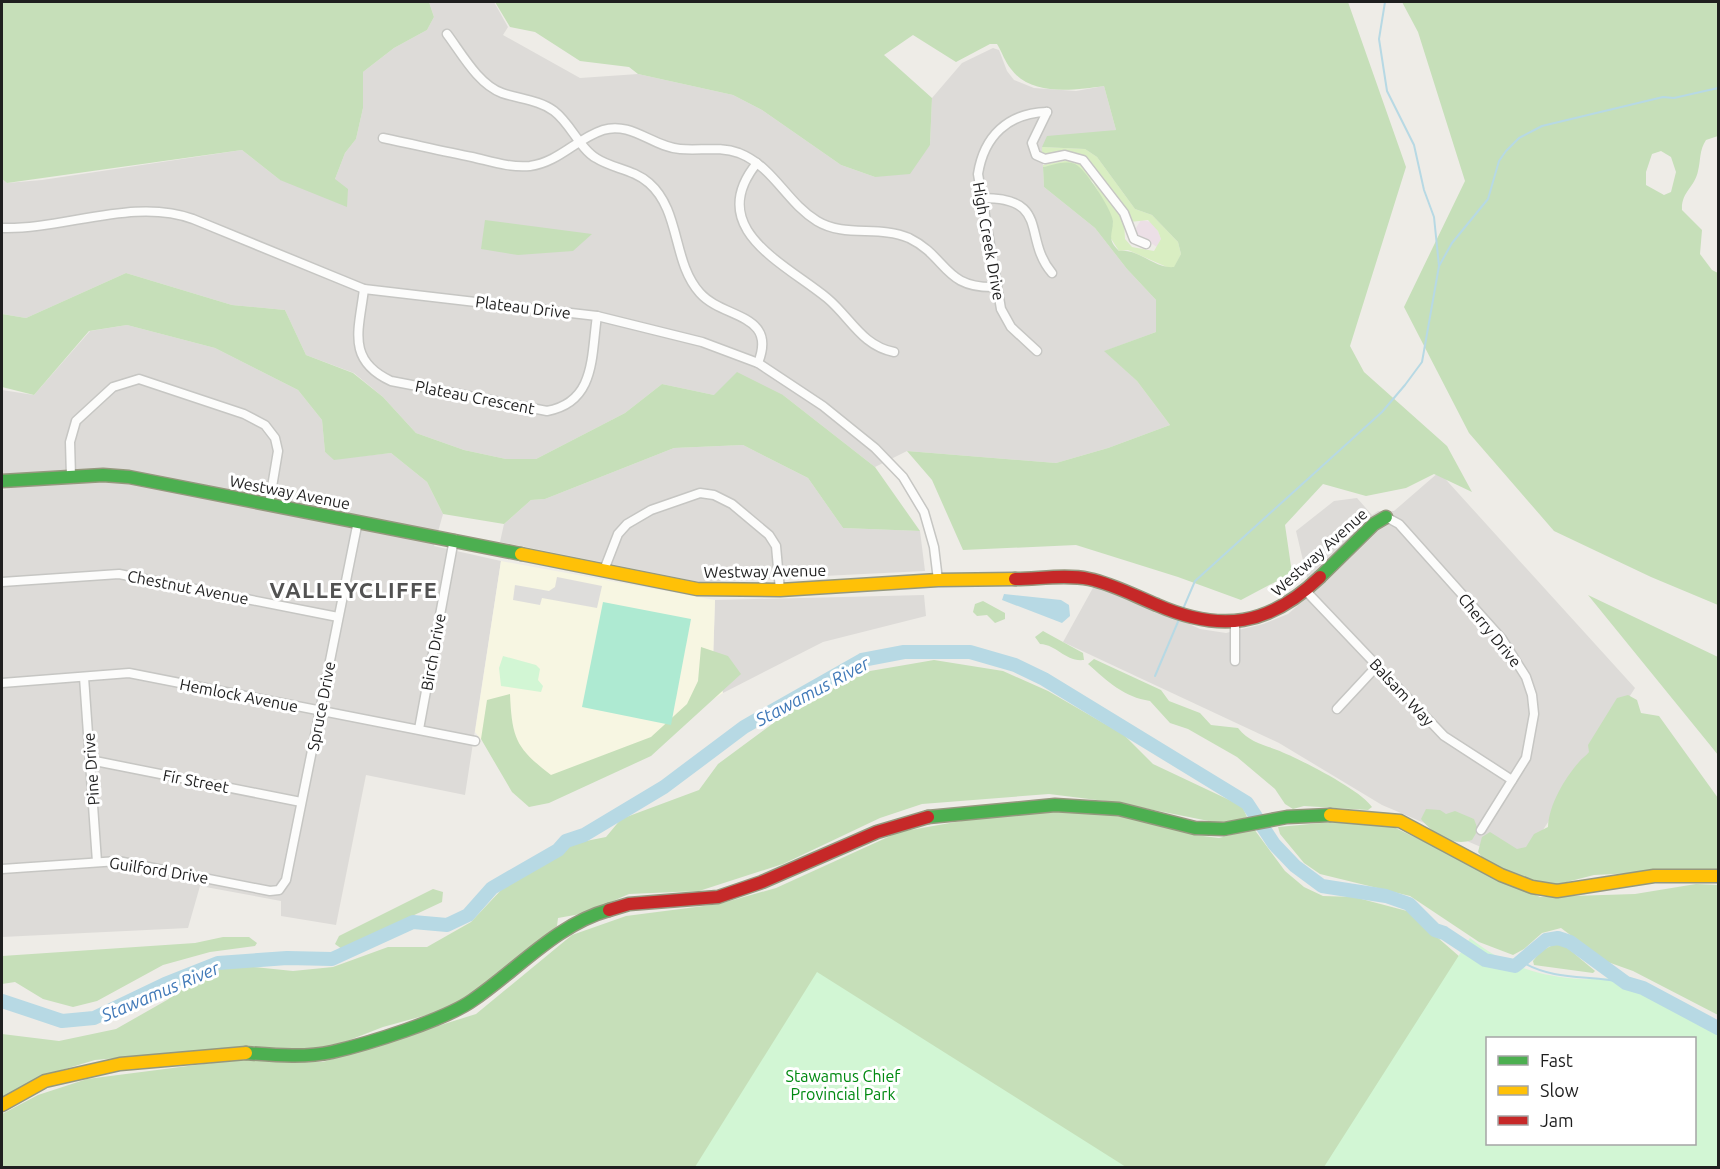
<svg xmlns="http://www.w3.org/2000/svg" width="1720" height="1169" viewBox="0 0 1720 1169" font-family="Ubuntu,sans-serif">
  <rect width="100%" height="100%" fill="#eeece7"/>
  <g fill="#dddbd8">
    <path d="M429,2H494L508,27L503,35L580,78L638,74L733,95L762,110L841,165L875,177L930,145L932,98L962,63L993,48L999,50L1007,71L1014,80L1034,88L1076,91L1104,86L1116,130L1042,147L1044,187L1095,228L1127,269L1156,300V332L1105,351L1137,381L1170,425L1108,448L1056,463L907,451L875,467L783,395H714L662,384L625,413L536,459H506L464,450L416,433L383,397L354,373L306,355L285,310L232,305L126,273L26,318L2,314V179L7,183L42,180L242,150L280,180L335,179L345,153L356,139L363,108V72L394,48L427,30L434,17Z"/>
    <path d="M127,325L215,348L298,390L322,420L325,452L334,459L391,453L427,482L443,514L434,546L501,561L465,795L366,775L336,925L281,916V901L200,886L188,928L2,937V490L11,489L2,488V390L34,395L90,331Z"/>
    <path d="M743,445L808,478L843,528L920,531L925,571L700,582L500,542L504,524L531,500L545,499L674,448Z"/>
    <path d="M1439,472L1635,688L1521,864L1382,805L1279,743L1063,642L1094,586L1135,599L1200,629L1226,633L1263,624L1288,614L1311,594L1296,531L1334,501L1357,498L1372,515L1378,511H1394Z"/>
    <path d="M924,595L926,616L823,642L723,693L713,661L715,600Z"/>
  </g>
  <path fill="#ecdfe6" d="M1141,220L1151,222L1158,231L1161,239L1157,247L1137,234L1136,228Z"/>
  <path fill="#f7f6e2" d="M501,561L715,600L713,661L723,693L591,774L526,795L475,732Z"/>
  <path fill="#d9eec2" d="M1042,147L1085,149L1097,157L1135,209L1152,215L1178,242L1181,254L1174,268H1169L1128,250L1119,251L1110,237L1113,221L1107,208L1093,182L1072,163L1043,167V165L1075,159L1084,165L1124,220L1125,239L1132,247L1154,251L1161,239L1158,231L1148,220L1130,222L1086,157L1066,151L1042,154Z"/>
  <g fill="#c6dfb9" fill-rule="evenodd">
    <path d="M2,2H429L434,17L427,30L394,48L363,72V108L356,139L345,153L335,179L348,189L347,207L280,180L242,150L7,183L2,179Z"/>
    <path d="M495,2H1348L1406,167L1350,346L1364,372L1447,446L1472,492L1434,474L1406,488L1366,496L1323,484L1285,525L1292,573L1241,600L1178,577L1076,545L963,550L932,480L907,451L1056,463L1108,448L1170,425L1137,381L1104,351L1156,332V300L1127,269L1095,228L1044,187L1043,167C1053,165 1065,160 1075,164C1085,168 1112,210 1113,221C1113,234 1106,239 1119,251C1139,248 1154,269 1174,267L1181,254L1178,242L1152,215L1135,209L1097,157L1085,149L1042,147L1047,136L1116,130L1104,86C1075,90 1031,97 1011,69C1005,62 1002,52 997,44H990L956,62L913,35L884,55L932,98L930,145L910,174L875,177L841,165L762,110L733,95L638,74L629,67L580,61L535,32L510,27Z"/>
    <path d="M1402,2H1718V136L1706,140C1699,151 1701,159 1698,171C1695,187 1681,192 1682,210L1702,230L1700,254L1712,270L1718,273V605L1651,577L1554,531L1469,433L1404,307L1465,181L1418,32ZM1661,151L1671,157L1676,172L1671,192L1664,195L1646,185V172L1652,154Z"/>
    <path d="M485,220L592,234L573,251L518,255L481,249Z"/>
    <path d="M126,273L232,305L285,310L306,355L353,373L383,397L416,433L464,450L506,459H536L625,413L662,384L714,395L737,372L783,395L875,467L920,531L843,528L808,478L743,445L674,448L545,499L531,500L504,524L443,514L427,482L391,453L334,460L325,452L322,420L298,390L215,348L127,325L89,331L34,395L2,387V314L26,318Z"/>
    <path d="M1588,595L1718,657V755L1710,745Z"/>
    <path d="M983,601L1005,613V619L995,623L987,615L977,616L973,612L975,604Z"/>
    <path d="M1043,631L1083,653L1084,660C1065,662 1058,645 1040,644L1035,637Z"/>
    <path d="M701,647L728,656L741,674L651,756L549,803L529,807L512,792L481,739L487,700L510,694C512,739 516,748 551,775L651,737L687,704L698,681Z"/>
    <path d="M1094,659L1161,690L1169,701L1200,713L1211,725L1238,728C1249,742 1262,744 1277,750C1298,758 1361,790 1372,807L1368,810L1304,806L1293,809L1285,804L1275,789L1237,757L1188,729L1170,723L1150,701C1124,697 1108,682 1088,664Z"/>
    <path d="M934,660L1003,671L1048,691L1124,735L1153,764L1242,806L1247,817L1224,824L1113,802L1049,794L922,804L880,818L783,864L699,891L629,894L586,913L558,918L557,926L473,994L441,1011L383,1027L329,1048L208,1050L95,1060L45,1075L2,1100V1034L59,1041L116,1029L167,1000L209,971L221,967L243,966L293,971L333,967L388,947H427L471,922L503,888L571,844L606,837L621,819L699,790L718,764L799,704L870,671Z"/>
    <path d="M1628,695L1637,700L1641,713L1659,716L1718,798V869L1594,875L1555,885L1524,878L1485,861L1478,852L1482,837L1490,832L1517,849L1526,847L1534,834L1548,827C1549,805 1564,779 1579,762C1582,758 1586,756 1589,752L1588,745L1617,698Z"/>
    <path d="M1426,809L1440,810L1446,814L1455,811L1474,819L1478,830L1472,840C1453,847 1433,834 1421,819Z"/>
    <path d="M1058,810L1115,814L1195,835L1219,838L1254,829L1285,871L1304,887L1323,896L1354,897L1407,911L1460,957L1718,1034V1167L2,1168V1114L38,1095L87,1079L227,1061L263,1059L323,1062L476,1014L572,935L626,916L719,904L776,888L899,832L1001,814ZM1488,1038H1694V1144H1488Z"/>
    <path d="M1332,822L1387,824L1540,897L1635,894L1696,884L1718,885V1015L1633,971L1605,961L1561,928L1542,933L1524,949L1513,955L1479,942L1410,896L1320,874L1304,863L1280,834L1278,827Z"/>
    <path d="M433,889L443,892L442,902L342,949L335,944L339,936Z"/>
    <path d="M223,937H249L257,943L255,946L210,952L163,965L97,1001L73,1007L43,999L15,982L2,984V956L195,943Z"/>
    <path d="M1553,945H1564L1595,971L1593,973L1534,965L1533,961L1541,951Z"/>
  </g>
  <g fill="#d2f6d4" fill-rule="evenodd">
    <path d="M503,656L536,665L540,669L538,680L543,686L541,692L501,686L499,668Z"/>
    <path d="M1470,938C1502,964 1539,977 1581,979C1599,980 1617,976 1636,980C1661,987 1692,1010 1718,1021V1167H1324ZM1488,1038H1694V1144H1488Z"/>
    <path d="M817,972L1126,1167H695Z"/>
  </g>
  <path fill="#aeead2" d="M603,602L691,619L671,725L582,707Z"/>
  <path fill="#dedddb" d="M557,577L602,586L597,608L542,598L540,605L513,600L515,585L549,591L555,587Z"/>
  <path fill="#b7d9e4" d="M1004,594L1061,600L1069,605L1070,616L1062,623L1002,600Z"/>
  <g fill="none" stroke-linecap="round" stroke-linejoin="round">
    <g stroke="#b7d9e4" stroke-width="2">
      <path d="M1385,2L1379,39L1387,91L1414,145L1424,190L1434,217L1439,266"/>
      <path d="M1183,609L1195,581L1382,412L1405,385L1422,362L1439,266L1452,243L1488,199L1499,161L1506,151L1519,138L1542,126L1663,97L1674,98L1718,88"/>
      <path d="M1155,676L1180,617"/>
      <path d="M1522,962C1557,982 1590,974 1626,983"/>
    </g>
    <path stroke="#b7d9e4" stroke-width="14" d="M2,1001L62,1021L94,1018L165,984L218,963L287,958L332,959L413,922L447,925L468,915L492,888L558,850L566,841L584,835L664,787L744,727L862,660L904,652H970L1015,665L1044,679L1247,803L1274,844L1295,866L1322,886L1386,896L1409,904L1435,930L1444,933L1485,960L1515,966L1546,940L1558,938L1570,942L1626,983L1643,988L1718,1028"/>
    <g stroke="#c6c6c3" stroke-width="11">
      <g id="street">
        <path d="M447,34C462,54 478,84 502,93C519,99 539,100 554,111C571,124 580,149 596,158C613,169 633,169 649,183C681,211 672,262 700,293C723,319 778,313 758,363"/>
        <path d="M1047,112L1032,143L1036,155L1045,159L1065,155L1083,160L1124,213L1134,239L1146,244"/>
        <path d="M383,138C412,144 442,151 472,157C490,161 510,168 530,166C559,162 576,139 603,130C631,121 653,147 680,149C700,151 719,146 739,153C774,167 786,202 817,221C845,238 879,225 909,238C948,257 943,289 996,287"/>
        <path d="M757,163C704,228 784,263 827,298C850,317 862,346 894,352"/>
        <path d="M983,198C1051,198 1022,238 1052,273"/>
        <path d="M2,228C63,230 134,197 193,219L364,289L597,316L702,342L758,363L823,406L875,448L903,477L924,512L934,547L938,580"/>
        <path d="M364,289C359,330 346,360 391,381L547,411C596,402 591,356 597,316"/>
        <path d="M1037,351L1011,327L1001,309L978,174C984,136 1008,113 1047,112"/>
        <path d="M71,477L70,442L76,421L113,387L139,379L244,414L265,425L275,438L278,451L269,505"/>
        <path d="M1386,517L1399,524L1502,639L1526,677L1532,695L1534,714L1526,758L1481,830"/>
        <path d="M604,570L618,534L627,524L651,510L700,493L714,495L732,504L769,535L776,546L780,590"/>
        <path d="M2,582L119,574L338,617"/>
        <path d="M1305,590L1444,736L1512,780"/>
        <path d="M1235,624V661"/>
        <path d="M84,677L97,862"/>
        <path d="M2,683L129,673L475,741"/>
        <path d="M1337,709L1377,666"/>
        <path d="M419,729L454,539"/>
        <path d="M90,760L301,802"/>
        <path d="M2,869L118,861L270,891L279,890L286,880L358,521"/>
      </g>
    </g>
    <g stroke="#95987e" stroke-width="15">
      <g id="fast">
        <path d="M2,481L103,475L129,477L521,554"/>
        <path d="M1320,577L1374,524L1386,517"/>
        <path d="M928,817L1055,805L1119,809L1195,828L1224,829L1287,817L1330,815"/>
        <path d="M246,1053C273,1055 305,1058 332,1052C367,1044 445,1020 473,1000C517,970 557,924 609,910"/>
      </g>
    </g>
    <g stroke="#95987e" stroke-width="15">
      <g id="slow">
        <path d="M521,554L697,589L780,590L938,580L1015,579"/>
        <path d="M1330,815L1400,821L1501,875L1532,887L1557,891L1654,876H1718"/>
        <path d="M2,1105L45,1081L120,1064L246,1053"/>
      </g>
    </g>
    <g stroke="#95987e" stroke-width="15">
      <g id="jam">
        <path d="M1015,579C1038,579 1066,574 1089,579C1113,584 1135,596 1157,605C1221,633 1269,626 1320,577"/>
        <path d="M609,910L629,904L718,897L762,882L877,832L928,817"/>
      </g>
    </g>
    <use href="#street" stroke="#fcfcfb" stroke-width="8"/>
    <use href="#fast" stroke="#4caf50" stroke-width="12"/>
    <use href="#slow" stroke="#ffc107" stroke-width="12"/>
    <use href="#jam" stroke="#c62828" stroke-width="12"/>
  </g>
  <g text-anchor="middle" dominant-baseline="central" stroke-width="6" stroke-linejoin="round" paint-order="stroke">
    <g font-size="16" fill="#1f1f1f" stroke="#fff">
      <text transform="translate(989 241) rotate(80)">High Creek Drive</text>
      <text transform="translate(523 307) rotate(7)">Plateau Drive</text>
      <text transform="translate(475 397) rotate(11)">Plateau Crescent</text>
      <text transform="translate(290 492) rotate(11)">Westway Avenue</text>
      <text transform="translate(1319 552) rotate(-42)">Westway Avenue</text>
      <text transform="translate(765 571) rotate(-1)">Westway Avenue</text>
      <text transform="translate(188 587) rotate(11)">Chestnut Avenue</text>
      <text transform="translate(1490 630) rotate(51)">Cherry Drive</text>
      <text transform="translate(433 652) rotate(-80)">Birch Drive</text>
      <text transform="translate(1402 692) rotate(47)">Balsam Way</text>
      <text transform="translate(239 695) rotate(11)">Hemlock Avenue</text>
      <text transform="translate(321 706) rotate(-79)">Spruce Drive</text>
      <text transform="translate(91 769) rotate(-94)">Pine Drive</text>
      <text transform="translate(196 781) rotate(11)">Fir Street</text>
      <text transform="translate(159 870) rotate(9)">Guilford Drive</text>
    </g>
    <g font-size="16" fill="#008910" stroke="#fff">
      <text x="843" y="1076">Stawamus Chief<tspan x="843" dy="18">Provincial Park</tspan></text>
    </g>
    <g font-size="18" font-style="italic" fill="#4179b8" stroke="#fff">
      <text transform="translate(812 691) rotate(-28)">Stawamus River</text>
      <text transform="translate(160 991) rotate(-23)">Stawamus River</text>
    </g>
    <g font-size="22" font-weight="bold" letter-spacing="1.5" fill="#525252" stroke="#fff">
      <text x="354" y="589">VALLEYCLIFFE</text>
    </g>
  </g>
  <rect width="1720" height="1169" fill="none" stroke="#1f1f1f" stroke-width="6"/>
  <rect x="1486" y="1037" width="210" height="108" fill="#ffffff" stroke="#a5a5a5" stroke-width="1.5"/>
  <rect x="1498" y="1056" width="30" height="9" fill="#4caf50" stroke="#a5a5a5" stroke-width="1.5"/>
  <text x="1540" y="1067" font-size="18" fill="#1f1f1f">Fast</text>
  <rect x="1498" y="1086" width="30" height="9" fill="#ffc107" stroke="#a5a5a5" stroke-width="1.5"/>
  <text x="1540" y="1097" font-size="18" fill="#1f1f1f">Slow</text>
  <rect x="1498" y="1116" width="30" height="9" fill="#c62828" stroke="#a5a5a5" stroke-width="1.5"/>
  <text x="1540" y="1127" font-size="18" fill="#1f1f1f">Jam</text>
</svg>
